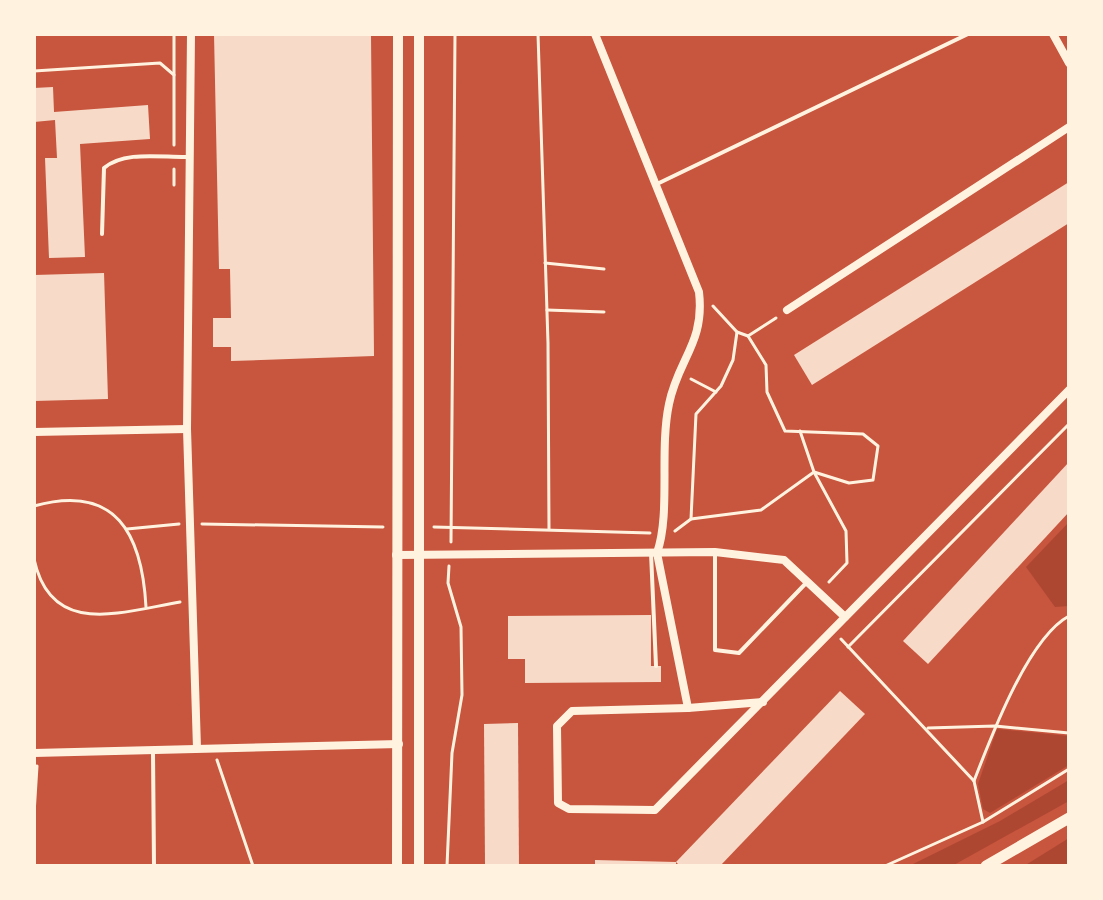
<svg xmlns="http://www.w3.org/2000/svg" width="1103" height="900" viewBox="0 0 1103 900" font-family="Inter,sans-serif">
  <rect width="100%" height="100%" fill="#c8553d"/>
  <g fill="#ae4732">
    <path d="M1069,522V606L1055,607L1026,567Z"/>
    <path d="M997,729L1069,736V765L990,813L983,809L978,784Z"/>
    <path d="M1069,780V801L952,866H909L1000,821Z"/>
    <path d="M1069,838V866H1024Z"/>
  </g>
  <g fill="#f7dbc8">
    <path d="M214,34H371L374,356L231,361V347H213V318H231L230,269H219Z"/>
    <path d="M53,87L54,112L148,105L150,139L80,144L85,257L49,258L45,158H57L55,120L34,122V88Z"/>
    <path d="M1069,182V223L812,385L794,355Z"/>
    <path d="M104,273L108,399L34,401V275Z"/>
    <path d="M1069,462V512L928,664L903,641Z"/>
    <path d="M651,615V666H661V682L525,683V659H508V616Z"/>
    <path d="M840,691L865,714L720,866H680L676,862Z"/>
    <path d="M518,723L519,866H485L484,724Z"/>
    <path d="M595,860L676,862V866H595Z"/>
  </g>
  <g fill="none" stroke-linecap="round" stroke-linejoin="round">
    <g stroke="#fff3e0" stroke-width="3">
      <path d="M538,34L548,343L549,529"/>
      <path d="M34,71L160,63L174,75V145"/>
      <path d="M174,75V34"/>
      <path d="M174,169V185"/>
      <path d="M545,263L604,269"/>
      <path d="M713,306L737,332L748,336L776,318"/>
      <path d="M547,310L604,312"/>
      <path d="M691,379L716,392"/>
      <path d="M800,431L814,472L846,531L847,563L829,582"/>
      <path d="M34,506C116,483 142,534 146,607"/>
      <path d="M691,519L696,414L721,386L733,360L737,332"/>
      <path d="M202,524L383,527"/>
      <path d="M434,527L650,533"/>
      <path d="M127,529L179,524"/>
      <path d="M675,531L691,519L761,510L814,472L849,483L873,480L878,446L863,434L785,431L767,392L766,365L748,336"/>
      <path d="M451,542L455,34"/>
      <path d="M34,559C51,638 121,612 180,602"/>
      <path d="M841,639L974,781L983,822"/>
      <path d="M848,647L1069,424"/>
      <path d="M928,728L995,726L1069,733"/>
      <path d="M217,760L253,866"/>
      <path d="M974,781C991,737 1028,638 1069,616"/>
      <path d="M34,814L37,766"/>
      <path d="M447,866L452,753L462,695L461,627L448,583L449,566"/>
      <path d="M885,866L983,822L1069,769"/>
    </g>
    <g stroke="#fff3e0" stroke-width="4">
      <path d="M657,184L968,34"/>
      <path d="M102,234L104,168C125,150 163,158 190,157"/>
      <path d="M715,552V650L739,653L808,581"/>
      <path d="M651,553L656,666"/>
      <path d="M153,752L154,866"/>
    </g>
    <g stroke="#fff3e0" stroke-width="8">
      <path d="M191,34L187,429L197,748"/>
      <path d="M595,34L699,292C705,343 678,359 669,404C659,451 671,513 657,553L688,708L763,702"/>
      <path d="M1053,34L1069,63"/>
      <path d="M787,310L1069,127"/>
      <path d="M34,432L187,429"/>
      <path d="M396,555L715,552L784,560L845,617"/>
      <path d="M688,708L572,711L557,726L558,803L569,809L655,810L1069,390"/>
      <path d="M34,753L399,744"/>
    </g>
    <g stroke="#fff3e0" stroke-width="10">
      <path d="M419,34V866"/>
      <path d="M397,866L398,34"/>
    </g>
    <path stroke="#fff3e0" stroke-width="11" d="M986,866L1069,818"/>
  </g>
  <rect width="1103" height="900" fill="none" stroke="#fff3e0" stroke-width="72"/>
</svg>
